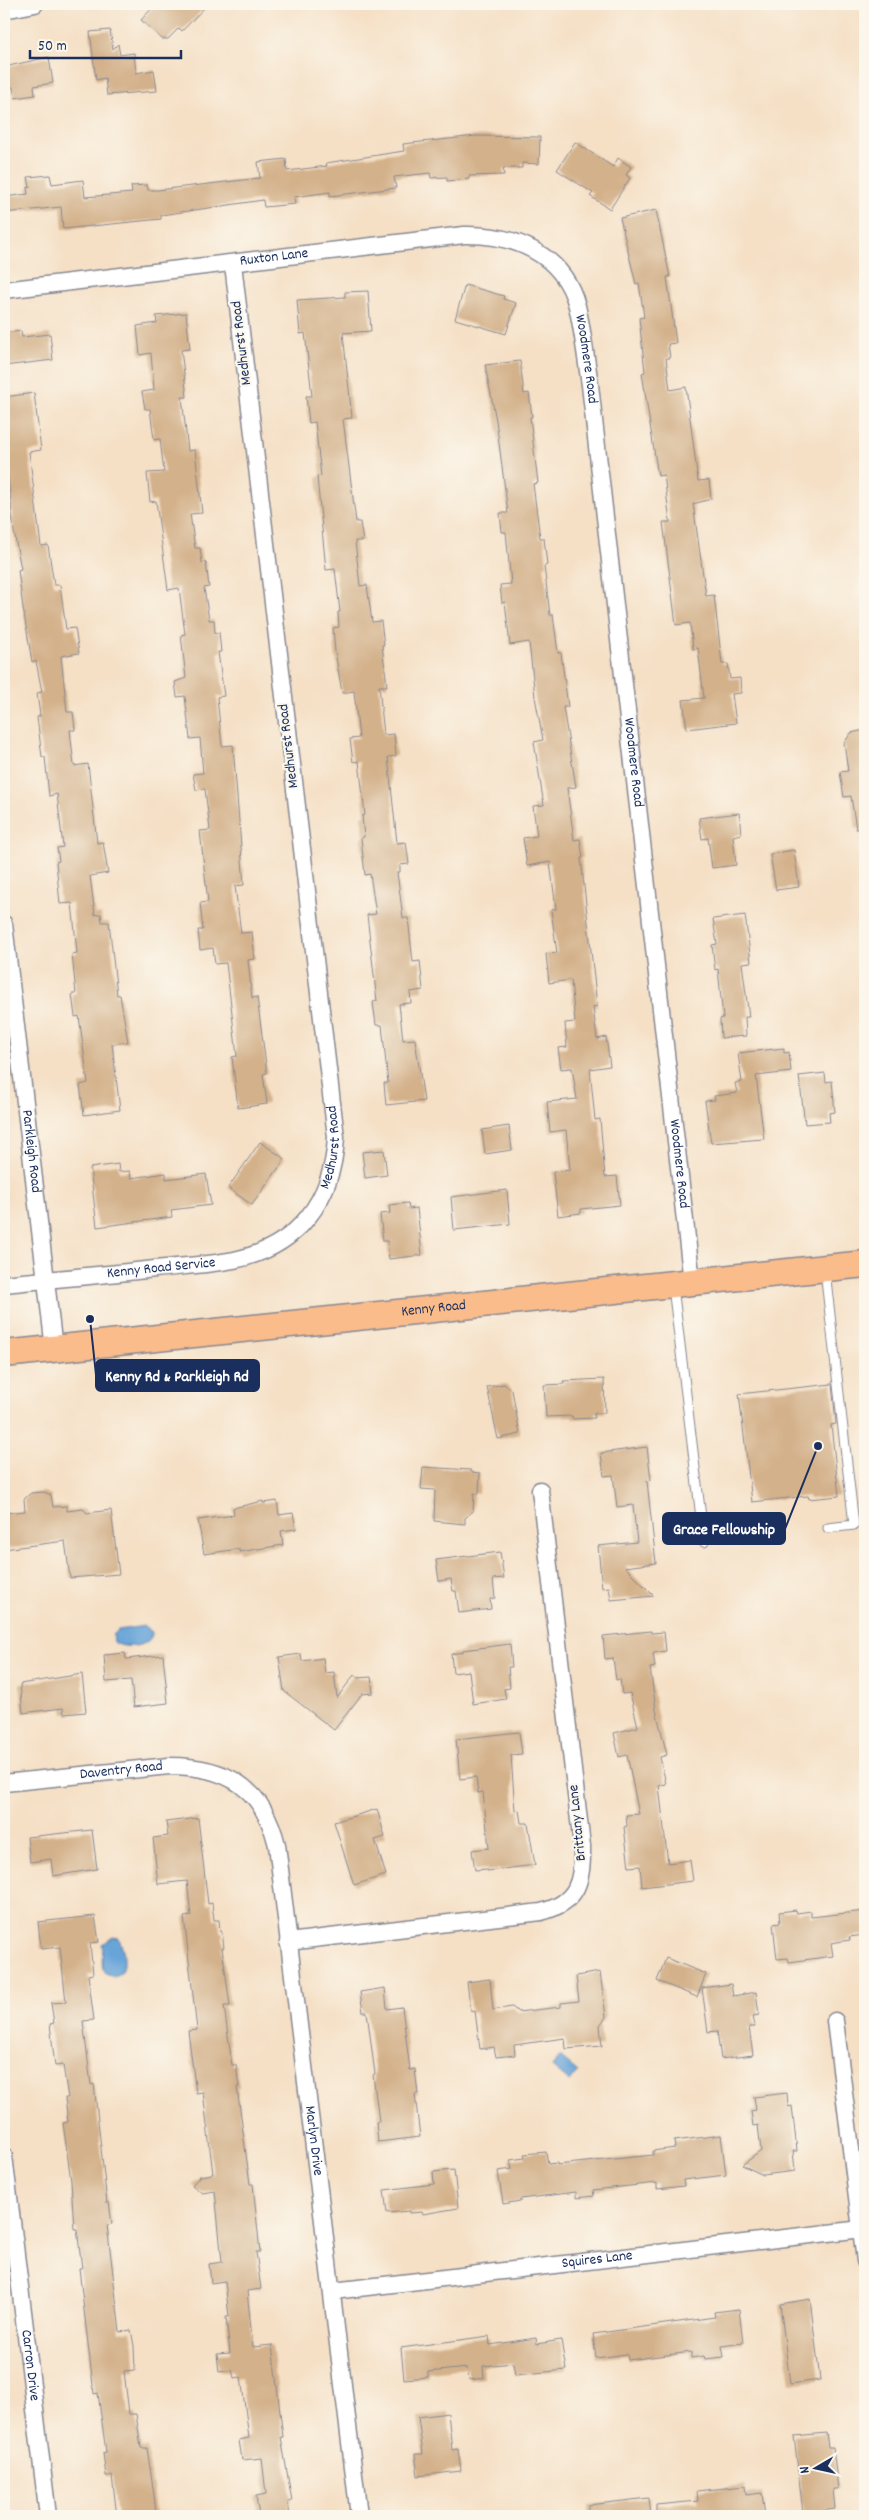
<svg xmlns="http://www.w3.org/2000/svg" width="869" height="2520" viewBox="0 0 869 2520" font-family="Dekko,sans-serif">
  <rect width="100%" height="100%" fill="#fbf7ec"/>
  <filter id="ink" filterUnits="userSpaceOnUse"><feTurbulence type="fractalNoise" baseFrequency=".02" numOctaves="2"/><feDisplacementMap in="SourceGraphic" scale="10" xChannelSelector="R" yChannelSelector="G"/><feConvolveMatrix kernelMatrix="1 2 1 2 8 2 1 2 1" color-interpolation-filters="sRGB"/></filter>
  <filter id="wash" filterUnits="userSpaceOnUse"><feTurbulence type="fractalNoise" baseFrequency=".0096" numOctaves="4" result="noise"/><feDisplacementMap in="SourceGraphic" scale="20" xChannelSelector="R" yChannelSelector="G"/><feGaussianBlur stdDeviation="1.12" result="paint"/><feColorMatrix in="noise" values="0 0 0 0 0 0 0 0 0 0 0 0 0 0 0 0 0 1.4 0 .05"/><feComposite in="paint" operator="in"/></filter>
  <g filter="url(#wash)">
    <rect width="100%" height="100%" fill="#f5e0c6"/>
    <g fill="#67a4d8" stroke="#416a9b">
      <path d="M144,1626L152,1632C153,1647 123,1650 114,1642L113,1635L118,1630Z"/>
      <path d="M113,1937L118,1938C124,1945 126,1964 122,1972L114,1977L104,1972C100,1963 104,1954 102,1944Z"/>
      <path d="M560,2057L578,2072L570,2082L552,2067Z"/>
    </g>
    <g id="blocks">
      <g fill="#d3b18a">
        <path d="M156,4H208L182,31L179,28L168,39H162L141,20Z"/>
        <path d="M110,30L113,49L118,44L120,55L134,53L136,73L154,70L157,91L107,95L105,78L96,80L90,32Z"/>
        <path d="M49,57L53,83L34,86L35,95L15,98L13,87L4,88V67Z"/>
        <path d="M476,136L540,137L539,164L522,163V168H503L504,175L469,176V179L447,181V177L431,178L430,173L394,177L396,188L330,196V192L294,197L295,204L264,207L263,200L161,215V219L63,229L61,207L4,213V197L28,194L27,188L30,187L28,177L50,175L52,184L83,180L85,197L132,193L131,186L147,185L148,190H158L260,178L258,162L286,159L287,171L327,166L326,163L404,151L403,144Z"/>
        <path d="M575,142L613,167L618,158L631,167L626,175L630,178L610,209L590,196L593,193L557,170Z"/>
        <path d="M656,210L670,277H667L676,343L668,344L670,358H666L670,390L686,387L698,481L709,480L711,499L693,504L706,596L714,595L722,664H728L730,679L740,678L741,693L732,694L736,723L687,729L683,700L704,698L698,648L693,649L690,623L676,625L663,522H670L664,475L658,476L642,373L645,372L639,318L644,317L639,283L636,284L620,218Z"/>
        <path d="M465,285L504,296L503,299L516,303L506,334L455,319Z"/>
        <path d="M368,291L371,331L343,333L352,418L343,419L356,522H360L363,541H355L360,586L367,585L372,622L381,621L384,645H382L387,686H379L384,735L394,734L396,756L388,757L397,843L406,842L409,864L400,865V872H397L403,918H408L413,962L420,961L423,990L410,992L411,1003L399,1004L403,1040L415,1039L424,1101L386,1105L384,1083H388L382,1025H376L373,1002L377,1001L367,915L376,914L370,874L365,875L361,838L364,837L362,816L365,815L359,761L353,762L350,739L359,738L354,691L342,693L335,651L333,628L339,627L338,612H340L335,569L326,570L317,477L321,476L315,422L309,423L306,396H312L305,333L300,334L297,300L345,297V292Z"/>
        <path d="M186,313L190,349L181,350L187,397H182L188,451L195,450L202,513L190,514L195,548H200L202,563L206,562L209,587L204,588L209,620H214L215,633L219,632L221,652H218L224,696L217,697L222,746L233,745L244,885L235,886L241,933L252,932L255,959L248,960L252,998L257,997L267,1073L263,1074L267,1104L238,1108L232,1057L237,1056L226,963L215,964L213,948L200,950L198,930H203L200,903L208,902L200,831L210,830L205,789L196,790L193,774L203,773L200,738L190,739L185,696L177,697L175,682L186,678L181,635L185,634L179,588L168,590L156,501L150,502L147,473L164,472L160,439L154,440L150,409H145L142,392L154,390L151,353L140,355L137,326L157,323L156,316Z"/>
        <path d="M21,331L22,337L50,334L53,360L4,366V333Z"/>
        <path d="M520,361L524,394L529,393L532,417H530L538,483L533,484L540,538H544L547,565L544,566L550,615H553L558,653H561L568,707H563L576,787L567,788L574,840L580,839L583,858H581L597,1006L593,1007L597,1039L606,1037L610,1066L590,1069L595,1120L600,1119L605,1177L617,1176L620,1205L581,1209V1213L558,1216L553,1172L570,1170L566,1130L550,1132L547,1102L577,1099L572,1068L561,1069L558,1048L567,1047L565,1023L575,1022L571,980L549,983L546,954L557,953L551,910L556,909L550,862L527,866L523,838L537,836L533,806L544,805L534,742L543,740L535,697L529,642L510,645L505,602L502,603L500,585L511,584L506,532H502L500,513H508L496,420L485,365Z"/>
        <path d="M34,393L41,450L29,452L41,546L48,545L54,585H60L66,629L75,628L79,653L61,656L67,712H73L75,730H70L74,766L88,764L97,843L103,842L108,873L90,876L95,915L101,914L102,922H109L117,995H120L128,1042L112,1044L120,1110L84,1115L80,1085L88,1083L79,1016L75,1017L72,994H76L72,954L77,953L72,903L60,904L56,862L59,861L57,848L63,847L57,794L49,796L45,757H42L37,717L40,716L37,693L42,692L36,661L32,662L23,608L18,570L21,569L14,532L4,441V397Z"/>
        <path d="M865,730V829H856L851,796L844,797L840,772L848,771L844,743L851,733Z"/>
        <path d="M739,813L741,834L733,836L736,865L712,868L708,838L702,839L699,818Z"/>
        <path d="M794,850L799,887L776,890L770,854Z"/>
        <path d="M745,915L751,962L742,963L749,1017H745L746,1036L721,1038L720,1019L723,1018L718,969L715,970L712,945L717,944L713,919Z"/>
        <path d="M784,1048V1053L789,1052L791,1072L756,1076L764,1139L711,1143L705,1101L715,1100L714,1096L737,1093L735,1083L742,1082L738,1053Z"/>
        <path d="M825,1073L826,1082L832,1081L835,1112L829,1113L830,1122L805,1124L799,1076Z"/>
        <path d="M509,1126L512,1150L485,1154L482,1130Z"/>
        <path d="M260,1142L285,1159L252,1205L228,1188Z"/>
        <path d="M384,1150L387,1175L365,1178L362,1152Z"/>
        <path d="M118,1164L119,1172L130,1171L131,1178L166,1173V1179L206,1174L211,1205L171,1210L172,1217L97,1227L90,1168Z"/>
        <path d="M507,1190L510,1224L454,1230L451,1197Z"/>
        <path d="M408,1203L409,1209L417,1208L422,1255L389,1259L387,1241H383L380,1214L390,1213L389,1205Z"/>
        <path d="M604,1379L605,1413H594L595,1418L573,1419L572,1416L546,1417L544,1385L564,1384L563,1381Z"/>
        <path d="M504,1384L512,1390L520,1434L498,1439L487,1387Z"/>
        <path d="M832,1384L836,1424L831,1425L839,1496L809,1499L808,1496L752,1502L739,1394Z"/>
        <path d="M647,1447L651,1480L647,1481L656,1563L625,1567L654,1596L611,1600L609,1587L602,1588L598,1546L637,1542L633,1505L617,1507L613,1475L604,1476L601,1453Z"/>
        <path d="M423,1467L471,1470V1472L480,1473L479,1494L474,1493L473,1511L465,1518V1524L434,1521L435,1490L421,1489Z"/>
        <path d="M44,1492L51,1495L53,1507L67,1506V1511L83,1509L87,1513L111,1510L119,1574L70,1578L65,1541L4,1549V1513L25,1511L24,1499L31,1493Z"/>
        <path d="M263,1501V1503L277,1501L279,1515L293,1513L296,1529L281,1531L283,1545L239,1552V1549L204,1554L198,1520L234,1515L233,1508Z"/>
        <path d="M500,1552L504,1578L493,1579L495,1598L490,1599L491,1609L459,1613L456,1591H453L451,1579L439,1581L436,1560Z"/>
        <path d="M651,1631V1633L664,1632L666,1651L653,1653L655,1667L650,1668L656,1710L667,1755L660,1757L666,1784L659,1786L668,1863L690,1860L693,1881L642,1887L640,1866L629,1867L624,1827L627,1826L626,1815L639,1814L627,1755L619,1757L614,1733L638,1727L630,1693L622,1694L620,1679L616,1680L613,1658L605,1659L603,1636Z"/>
        <path d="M510,1644L512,1667H508L510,1688L504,1689L506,1699L473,1704L469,1671L453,1673L451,1654L463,1652V1650Z"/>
        <path d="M125,1653L126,1659L163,1655L168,1703L134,1707L131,1680L106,1682L104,1655Z"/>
        <path d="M301,1654L302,1661L323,1658L325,1673L334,1672L337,1698L354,1675L358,1678L371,1677L373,1693L362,1694L334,1730L284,1691L279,1657Z"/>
        <path d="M82,1674L86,1712L64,1714L63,1708L23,1713L20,1684Z"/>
        <path d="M519,1732L522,1754L511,1755L515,1811L519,1810L521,1823H528L535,1865L487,1871V1869L475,1870L472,1850L489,1848L483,1792L478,1793L476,1777L460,1779L456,1739Z"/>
        <path d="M377,1809L385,1837L375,1840L386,1875L354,1885L334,1822Z"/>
        <path d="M198,1818L208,1904L212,1903L214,1920H219L220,1932H222L224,1948H222L230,2006H224L232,2065H236L239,2087H237L250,2184H253L260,2252H256L261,2289L247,2291L253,2347L272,2345L283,2437H281L292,2501L288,2502L290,2516H259L256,2496L266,2494L262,2458L242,2460L239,2440L249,2438L241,2377L234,2378L232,2370L219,2372L217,2354L230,2353L226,2317H229L225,2281L211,2283L209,2264L222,2262L215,2191L202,2193L192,2185L200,2176L213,2174L203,2092L196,2093L188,2031L197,2030L184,1917L191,1916L187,1881L158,1884L153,1838L168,1836L166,1822Z"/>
        <path d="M92,1830L97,1869L53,1876L51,1859L30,1862L27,1837Z"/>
        <path d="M796,1910L797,1913L811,1911V1917L865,1911V1935L849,1937L850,1940L831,1943L833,1956L789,1962L788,1958L777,1959L773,1924L780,1923L779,1912Z"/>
        <path d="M95,1916L99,1942L90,1943L93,1974L88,1975L94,2020L83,2021L91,2085L94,2084L107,2203L109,2202L112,2224L107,2225L120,2332L131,2330L134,2346L135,2370L124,2371L129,2414H136L141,2448H147L154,2495L156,2514L146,2516H117L112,2476H106L103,2453L106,2452L98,2393L94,2394L79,2268H82L77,2229H74L71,2181L63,2123L68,2122L65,2098H68L63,2065L55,2066L50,2024L54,2023L51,2003L66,2002L60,1947L41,1949L38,1922Z"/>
        <path d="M666,1958L706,1974L697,1997L657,1981Z"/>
        <path d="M600,1972L606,2017L600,2025L602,2046L566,2049L565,2038L514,2045L515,2055L496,2057L494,2047L480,2049L475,2011L471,2012L467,1982L490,1979L493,2010L512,2007L518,2012L561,2007V2003L579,2001L576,1976Z"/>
        <path d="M731,1984L733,1996L756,1992L759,2015L753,2016L755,2027H749L753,2055L721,2059L717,2031L708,2032L702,1988Z"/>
        <path d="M385,1988L387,2009L402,2007L410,2070L415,2069L418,2094H415L420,2137L378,2142L376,2122L379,2121L373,2075L375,2074L367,2012H363L360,1992Z"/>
        <path d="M787,2093L788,2107L792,2106L797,2151H793L795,2171L763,2175L742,2165L761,2151L758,2125L753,2126L751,2111L756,2110L754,2097Z"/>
        <path d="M721,2135L726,2175L683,2180L684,2186L657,2189V2183L593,2190L594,2196L576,2198V2192L520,2199V2201L503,2204L498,2171L512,2169L510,2160L525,2158L524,2154L546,2152L548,2164L557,2163V2165L653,2155V2151L675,2148L674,2141Z"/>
        <path d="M454,2170L458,2208L423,2214L422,2212L409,2213V2211L387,2213L384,2190L434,2184L433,2172Z"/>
        <path d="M810,2299L820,2380L790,2384L780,2304Z"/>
        <path d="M739,2309L743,2343L722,2346L724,2357L705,2359L704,2356L691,2358V2352L628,2360L627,2354L596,2358L593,2334L715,2317L714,2312Z"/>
        <path d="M489,2336L490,2345L536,2338L537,2344L561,2340L566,2370L515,2375L513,2363L483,2366L484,2378L469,2380L467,2368L428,2372V2377L404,2379L401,2348Z"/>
        <path d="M448,2413L452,2450L458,2449L461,2471L418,2476L415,2454H423L418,2417Z"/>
        <path d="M826,2433L828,2447H833L838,2489H833L835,2509L803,2513L794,2436Z"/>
        <path d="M745,2486L746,2495L762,2493L765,2516H656V2505L698,2501L697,2491Z"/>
        <path d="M649,2498L651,2516H588V2505Z"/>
      </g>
    </g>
  </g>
  <g filter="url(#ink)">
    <use href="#blocks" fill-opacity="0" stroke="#888892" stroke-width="1"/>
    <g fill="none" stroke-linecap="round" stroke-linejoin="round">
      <g stroke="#888892" stroke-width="11">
        <g id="service">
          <path d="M825,1271L854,1525L828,1528"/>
          <path d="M673,1287L704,1542"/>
        </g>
      </g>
      <g stroke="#888892" stroke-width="19">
        <g id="minor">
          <path d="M4,10L35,4"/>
          <path id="s1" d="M4,290L464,235C513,234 563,253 577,306C583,331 586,359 590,385L692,1282"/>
          <path id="s2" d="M4,924L54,1349"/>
          <path id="s3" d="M4,1284C54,1279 104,1275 155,1269C181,1266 208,1265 234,1260C298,1247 333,1200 336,1137L233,264"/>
          <path id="s4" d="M4,1783L169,1766C226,1766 263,1787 277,1845L359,2516"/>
          <path d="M288,1942L541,1912C578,1903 583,1880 582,1846L540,1490"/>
          <path d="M835,2021L865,2261"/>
          <path id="s5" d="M4,2156L48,2516"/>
          <path id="s6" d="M333,2291L862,2229"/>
        </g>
      </g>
      <g stroke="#888892" stroke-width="29">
        <g id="primary">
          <path id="s7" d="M4,1354L865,1264"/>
        </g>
      </g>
      <use href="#service" stroke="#fff" stroke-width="9"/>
      <use href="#minor" stroke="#fff" stroke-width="16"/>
      <use href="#primary" stroke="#fabc8b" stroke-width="26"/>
    </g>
  </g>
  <g text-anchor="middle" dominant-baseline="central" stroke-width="4.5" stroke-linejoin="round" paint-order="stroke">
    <g font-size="15" fill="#1b2f5e" stroke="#fbf7ec">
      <text stroke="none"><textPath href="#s1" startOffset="272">Ruxton Lane</textPath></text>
      <text transform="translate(242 343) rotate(-97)">Medhurst Road</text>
      <text stroke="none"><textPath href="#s1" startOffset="662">Woodmere Road</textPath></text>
      <text transform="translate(289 746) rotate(-97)">Medhurst Road</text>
      <text stroke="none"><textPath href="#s1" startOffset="1068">Woodmere Road</textPath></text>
      <text stroke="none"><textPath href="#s3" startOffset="394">Medhurst Road</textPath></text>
      <text stroke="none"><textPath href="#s2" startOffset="229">Parkleigh Road</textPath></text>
      <text stroke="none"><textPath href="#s1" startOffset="1472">Woodmere Road</textPath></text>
      <text stroke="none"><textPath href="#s3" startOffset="158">Kenny Road Service</textPath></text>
      <text stroke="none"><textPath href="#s7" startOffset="432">Kenny Road</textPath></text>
      <text stroke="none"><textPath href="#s4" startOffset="118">Daventry Road</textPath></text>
      <text transform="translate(578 1823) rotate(-96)">Brittany Lane</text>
      <text stroke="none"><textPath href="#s4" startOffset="611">Marlyn Drive</textPath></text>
      <text stroke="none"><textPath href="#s6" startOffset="266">Squires Lane</textPath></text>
      <text stroke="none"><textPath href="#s5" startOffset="211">Carron Drive</textPath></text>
    </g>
  </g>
  <path fill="none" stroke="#1b2f5e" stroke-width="2" d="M90 1319L96 1375M818 1446L785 1529"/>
  <g fill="#1b2f5e" stroke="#fbf7ec" stroke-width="2">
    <circle cx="90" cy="1319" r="5"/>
    <circle cx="818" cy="1446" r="5"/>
  </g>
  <g fill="#1b2f5e" stroke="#1b2f5e" stroke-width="2">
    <rect x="96" y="1360" width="163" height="31" rx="5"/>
    <rect x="663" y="1513" width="122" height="31" rx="5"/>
  </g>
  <g font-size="16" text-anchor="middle" font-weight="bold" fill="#fff">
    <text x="177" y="1381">Kenny Rd &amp; Parkleigh Rd</text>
    <text x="724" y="1534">Grace Fellowship</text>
  </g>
  <rect width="869" height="2520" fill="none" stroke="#fbf7ec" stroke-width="20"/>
  <g transform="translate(816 2468) rotate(261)" stroke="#fbf7ec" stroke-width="4" paint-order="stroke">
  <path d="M0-4L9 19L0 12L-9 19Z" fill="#1b2f5e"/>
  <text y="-8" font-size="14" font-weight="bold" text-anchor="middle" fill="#1b2f5e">N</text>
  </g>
  <path d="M30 50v8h151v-8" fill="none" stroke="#1b2f5e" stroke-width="2.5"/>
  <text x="38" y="50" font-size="15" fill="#1b2f5e" stroke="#fbf7ec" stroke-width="4" paint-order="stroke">50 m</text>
</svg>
